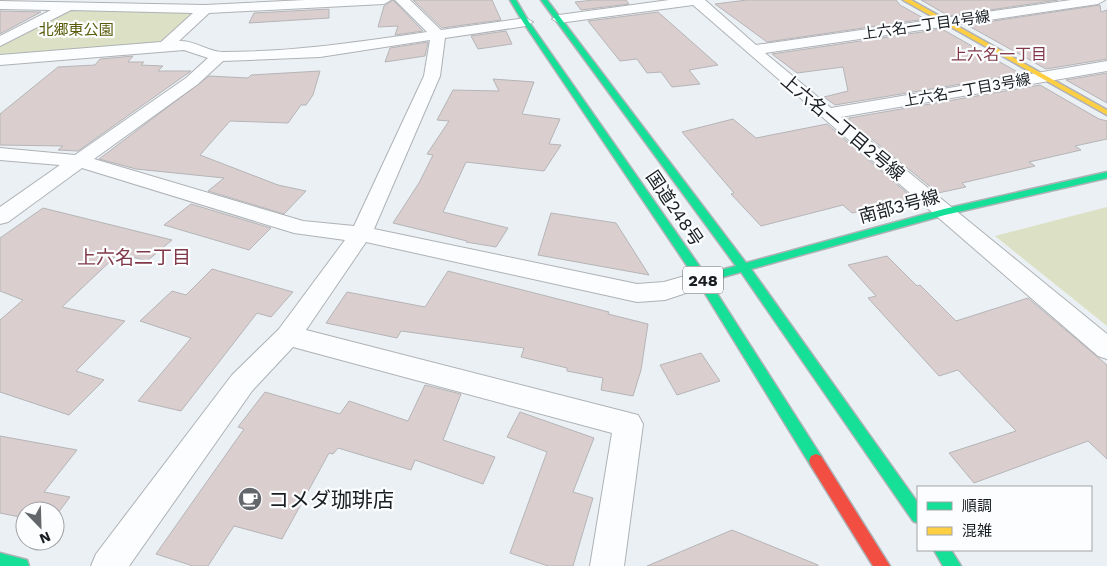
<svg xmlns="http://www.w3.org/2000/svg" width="1107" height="566" viewBox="0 0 1107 566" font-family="'Work Sans','Noto Sans JP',sans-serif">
  <rect width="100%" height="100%" fill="#ebf0f5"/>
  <g fill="#dce1c5">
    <path d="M72,10L195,12L161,42L0,56V47Z"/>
    <path d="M1107,207V326L995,236Z"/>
  </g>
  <g fill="#dacece" stroke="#b5b5b7">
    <path d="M393,0L394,1L423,31L395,35L398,26L378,27L384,6Z"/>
    <path d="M413,0H492L501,20L442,28Z"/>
    <path d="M594,0H626L629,4L581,10L575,2Z"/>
    <path d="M747,0H896L900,5L925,19L767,42L715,4Z"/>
    <path d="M921,0H1058L949,16Z"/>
    <path d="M1100,5L1101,12L1107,10V59L1046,69L967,25Z"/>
    <path d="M329,9V18L249,23L254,13Z"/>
    <path d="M0,11L41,12L0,34Z"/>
    <path d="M658,12L718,65L689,70L700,84L672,87L661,72L647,73L637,59L620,61L588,21Z"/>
    <path d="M942,29L1021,74L835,105L824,97L848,91L843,67L797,73L772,54Z"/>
    <path d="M506,31L512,44L478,49L471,36Z"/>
    <path d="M428,42L425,56L385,62L390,48Z"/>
    <path d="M133,56L128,62H144L141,65L163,66L158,71H191L78,151L58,150L63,146L0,145V114L58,67L95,65L100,59Z"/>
    <path d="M320,71L313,95L306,105H301L288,123L230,121L200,155L278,185L306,191L284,214L208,191L224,178L136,169L99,159L209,76L248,78L251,75Z"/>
    <path d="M1107,73V103L1066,80Z"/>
    <path d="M493,79L534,82L522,114L560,119L549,144L561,145L544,171L466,162L443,212L508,228L496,247L466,242L467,241L393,223L419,183L433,155L427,154L449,121L437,120L453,90L499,91Z"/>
    <path d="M1040,85L1099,119L1107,121V139L1075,146L1081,150L1029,162L1035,166L962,183L966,187L938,193L847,119H850L849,118Z"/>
    <path d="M733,119L756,138L827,124L914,199L852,213L843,205L761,226L731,194L734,193L682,132Z"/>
    <path d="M191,204L271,228L249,250L164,225Z"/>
    <path d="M43,208L172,240L147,261L119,253L62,307L125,321L76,371L104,380L69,415L0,392V320L23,300L0,291V238Z"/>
    <path d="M551,213L616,223L649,275L538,255Z"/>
    <path d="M887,256L917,286L920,285L956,321L1028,298L1107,365V459L1088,441L974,483L949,453L1016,431L958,370L939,376L868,298L876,296L848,265Z"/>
    <path d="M212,269L293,292L271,317L257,313L181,411L138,401L191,338L140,321L172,291L186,295Z"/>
    <path d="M448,271L609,312L608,314L648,324L641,370L633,396L601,390L603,378L567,371V368L521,357L524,348L401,331L397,338L326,323L347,292L425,307Z"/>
    <path d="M701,353L720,381L677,395L660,365Z"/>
    <path d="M425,385L461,394L443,440L495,457L483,484L415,460L411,470L338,448L333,454L329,453L282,539L234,526L208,566H193L156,554L244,429L238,427L265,392L340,414L349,401L408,421Z"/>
    <path d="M520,412L594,438L573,492L593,498L573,566H548L510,553L547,452L507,437Z"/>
    <path d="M0,436L77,450L44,492L70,497L55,517V511H25V518L0,513Z"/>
    <path d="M732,530L818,565V566H647Z"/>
  </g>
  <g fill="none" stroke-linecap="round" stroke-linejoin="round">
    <g stroke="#aeb2b6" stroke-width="2">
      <g id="street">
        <path d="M305,0H391L384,4L209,13L179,41C195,40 208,52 223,52C292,52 359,42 427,32L395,0H410L441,30L526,18L533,22L526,26L445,38L440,76L374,229L637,284L664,282L702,271L710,273L714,279L710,285L665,300L637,302L366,242L306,330L638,415L643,424L624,566H590L612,433L293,347L252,391L129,566H91L96,554L232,375L279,329L345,240L294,233L82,168L8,222L0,224V207L60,165L0,160V148L75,155L186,78L208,58L184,50L0,65V55L161,42L193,13L71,10L0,46V36L51,10L0,9V1L205,5ZM430,40L424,76L354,226L303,221L94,159L198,84L223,61L320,57Z"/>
        <path d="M669,0H705L756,45L1071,0H1105L1098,4L765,53L831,108L1107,61V71L841,117L1107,334V359L1098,356L693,5L559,23L552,19L559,15Z"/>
      </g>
    </g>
    <g stroke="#aeb2b6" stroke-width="3">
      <g id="fast">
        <path d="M510,0H516L529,22L705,274L736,266L541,0H547L746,263L944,209L1107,172V178L945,215L751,269L918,503V523L913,521L741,272L709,281L821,456L823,461L821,466L816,468L811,466L698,282L523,22Z"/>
        <path d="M934,550H951L961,566H943Z"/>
        <path d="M0,553L27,560L29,566H0Z"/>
      </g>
    </g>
    <g stroke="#aeb2b6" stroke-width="3">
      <path id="slow" d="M903,0H911L1107,110V115Z"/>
    </g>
    <g stroke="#aeb2b6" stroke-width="3">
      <path id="jam" d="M816,454L821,456L890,566H873L811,466L809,461L811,456Z"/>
    </g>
    <use href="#street" fill="#fcfdfe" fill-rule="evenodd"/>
    <use href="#fast" fill="#16e098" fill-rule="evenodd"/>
    <use href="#slow" fill="#ffcf43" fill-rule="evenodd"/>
    <use href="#jam" fill="#f24e42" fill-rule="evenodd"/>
  </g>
  <defs>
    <g id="cafe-disc" transform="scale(1.25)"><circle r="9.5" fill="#63676b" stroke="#fbfdfe"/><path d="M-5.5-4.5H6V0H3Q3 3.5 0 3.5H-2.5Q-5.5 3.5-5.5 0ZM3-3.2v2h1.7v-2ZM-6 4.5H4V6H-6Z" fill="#fff"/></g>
  </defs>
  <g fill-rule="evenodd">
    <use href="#cafe-disc" x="250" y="499"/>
  </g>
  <g text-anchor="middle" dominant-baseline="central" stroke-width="4.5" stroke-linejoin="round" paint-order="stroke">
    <g font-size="15" fill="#1a1d21" stroke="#fbfdfe">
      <text transform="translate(926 25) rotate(-8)">上六名一丁目4号線</text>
      <text transform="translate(967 90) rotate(-10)">上六名一丁目3号線</text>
    </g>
    <g font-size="15" fill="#595b08" stroke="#fbfdfe">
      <text x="76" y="30">北郷東公園</text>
    </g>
    <g font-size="16" fill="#813948" stroke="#fbfdfe">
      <text x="999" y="54">上六名一丁目</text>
    </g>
    <rect fill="#fbfdfe" stroke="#5e6063" stroke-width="1" x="683" y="266.5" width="40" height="27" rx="4"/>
    <g font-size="16" font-weight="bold" fill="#1a1d21">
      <text x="703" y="280">248</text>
    </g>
    <g font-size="18" fill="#1a1d21" stroke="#fbfdfe">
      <text transform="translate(843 127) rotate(40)">上六名一丁目2号線</text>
      <text transform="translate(899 206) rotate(-15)">南部3号線</text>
      <text transform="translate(675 208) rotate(56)">国道248号</text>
    </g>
    <g font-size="19" fill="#813948" stroke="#fbfdfe">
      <text x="134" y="257">上六名二丁目</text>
    </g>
    <g font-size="21" fill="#1a1d21" stroke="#fbfdfe" text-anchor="start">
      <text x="268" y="499">コメダ珈琲店</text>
    </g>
  </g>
  <rect x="917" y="486" width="175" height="65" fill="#fbfdfe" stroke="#a1a3a6"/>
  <rect x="927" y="502" width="25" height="8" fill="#16e098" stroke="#a1a3a6"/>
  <text x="962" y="511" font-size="15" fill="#1a1d21">順調</text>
  <rect x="927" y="527" width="25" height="8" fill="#ffcf43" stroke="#a1a3a6"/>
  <text x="962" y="536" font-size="15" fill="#1a1d21">混雑</text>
  <g transform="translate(40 526) rotate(157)"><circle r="24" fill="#fbfdfe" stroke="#a1a3a6"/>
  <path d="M0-4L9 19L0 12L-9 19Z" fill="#63676b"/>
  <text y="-8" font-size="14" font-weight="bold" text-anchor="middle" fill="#1a1d21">N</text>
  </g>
</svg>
